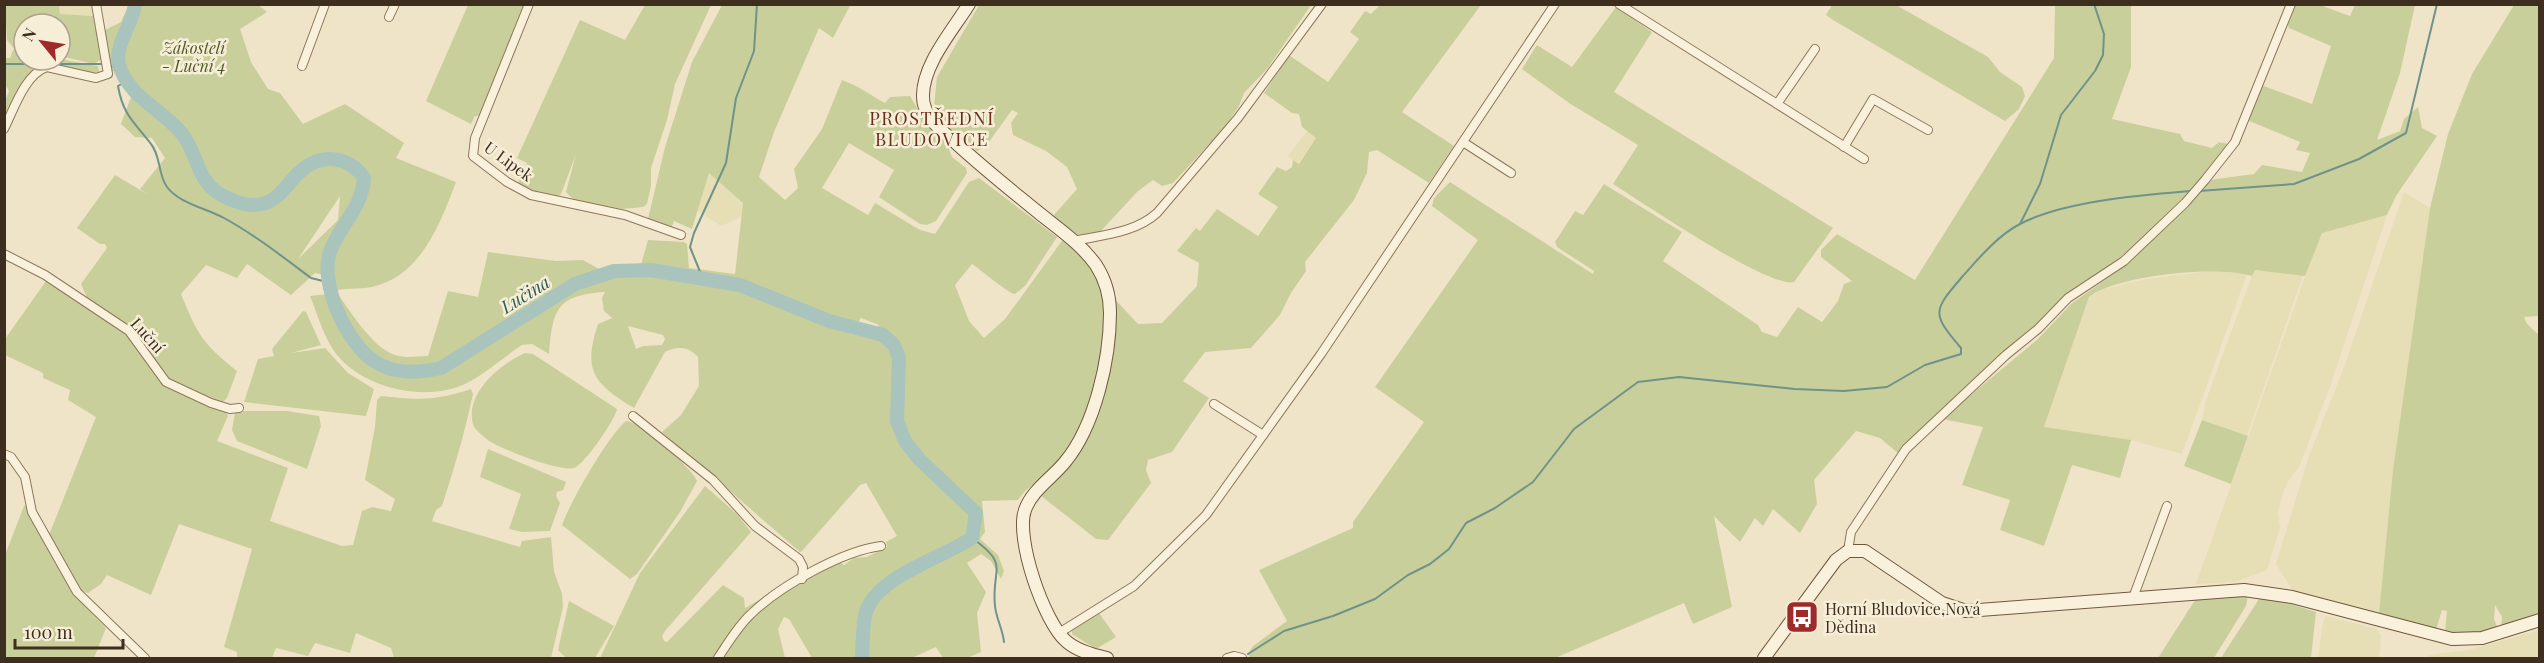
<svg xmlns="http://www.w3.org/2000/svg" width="2544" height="663" viewBox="0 0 2544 663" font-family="'Playfair Display',serif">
  <rect width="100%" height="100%" fill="#f0e4c8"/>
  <g fill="#e6deb5">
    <path d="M59,5H91L93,16L60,14Z"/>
    <path d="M1307,131L1316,138L1298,164L1288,156Z"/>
    <path d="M708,172L743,203L741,217L721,226L698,211Z"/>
    <path d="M2404,192L2430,208L2393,470L2379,614L2293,591L2276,564L2309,456L2343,370Z"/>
    <path d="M2387,215L2330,387L2299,467L2287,483L2282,496L2278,514L2280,528L2267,570L2235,582L2196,584L2319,237L2324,231Z"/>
    <path d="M2219,270L2247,274L2182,454L2131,440L2044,428L2089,297L2104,289L2147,279Z"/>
    <path d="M2254,270L2303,275L2247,436L2202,420L2206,400Z"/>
    <path d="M2326,616L2377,629L2381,636L2379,658H2318L2323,622Z"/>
    <path d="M2539,630V658H2429V655L2469,650Z"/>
  </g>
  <g fill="#c9cf9b" fill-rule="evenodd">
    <path d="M851,4L833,38L819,28L774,132L759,177L785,200L798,188L794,169L822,129L842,80C859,86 870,95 885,103L890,97L910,96L924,120L947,144L952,157L966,168L967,173L936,221L927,225L920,224L879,197L894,170L849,143L822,188L868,215L875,203L920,230L935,234L969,182L979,178L1057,237L1025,286L1015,294C1009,294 981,270 972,264L955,285L969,321L984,338L1005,319L1064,238L1085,259L1099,282L1138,324L1162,323L1197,286L1199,263L1177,251L1196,228L1200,231L1217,209L1258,236L1278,207L1258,194L1277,167L1286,171L1292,167L1293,160L1299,164L1316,138L1302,127L1299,114L1292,113L1264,93L1289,55L1328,82L1359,39L1350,32L1365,11L1371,14L1380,5H1481L1402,112L1454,146L1429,183L1377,150L1369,152L1367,173L1354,200L1305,262L1306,271L1291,293L1280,315L1251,348L1205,352L1183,381L1209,398L1172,452L1148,460L1146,470L1151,483L1108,540L1096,539L1040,495L1085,442L1100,403C1085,425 1071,449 1052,468C1041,480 1027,486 1018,500L982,501L985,532L980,539L998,555L1004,571L1001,579L991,561L981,554L967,563L986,592L977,613L981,652L967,658H943L936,647L912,658H812L789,619L784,617L778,629L785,658H600L640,573L705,486L738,515L751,532L665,631L662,636L664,641L667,642L723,585L744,598L745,608L798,578L840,562L844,565L854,558L867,557L887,547L886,542L897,536L866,483L860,485L802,551L800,552L662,432L681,415L699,386L698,357C688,346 678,346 665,352L634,408C595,384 582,372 598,324L612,318L604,311L602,298L605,292C555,295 553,311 549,354L532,344L522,345C502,358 482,377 460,386C422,401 364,388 337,355C324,338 318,316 310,296L337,293C351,312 375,352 399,356C408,358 419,356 428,356L448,291L478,297L488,252L556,261L583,260L599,269L641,265L648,240L684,242L687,244L689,268L735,274L743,203L709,173L692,229L674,221L671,229L648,219L665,147L692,62L722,5ZM861,318L879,325L871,338L851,334ZM628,326L663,335L665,339L662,345L643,346L636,349Z"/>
    <path d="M5,5H59L60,14L93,16L100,39L105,30L121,22L129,5H258L267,12L240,29L251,62L268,89L280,93L303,124L345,104L404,143L396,158L456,182C440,224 421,276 372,287C359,290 344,287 331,292L327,282L330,276L315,273L291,295L247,264L237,278L206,265L181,294C198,335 202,343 237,371L227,398L221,404L228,416L217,441L288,468L270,521L342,546L353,545L362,511L372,507L391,511L395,499L365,480L375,427L377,400L381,396C418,400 435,401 471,389L473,394C465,432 454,469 442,506L436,510L432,521L520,547L522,541L551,537L554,571L562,594L563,607L551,658H394L391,648L356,633L350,653L315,643L308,656L276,648L272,658H237V652L224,647L252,549L179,524L151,595L107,575L101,584L88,593L80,590L77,598L106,628L94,658H5V555L24,506L27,505L49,535L96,417L68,400L70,390L43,378V373L5,355V339L46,281L107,320L127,336L158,378L129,331L88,300L81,284L107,248L105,244H100L77,228L115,175L147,194L140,189L165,158L152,138L135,137L121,124L131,97L119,73L109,70L102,59L94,64L60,56V24H24V60L60,59L98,66L99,72L93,73L46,65L35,68L5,124L4,104L9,91L5,84V58H10L13,50L16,51L7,40ZM340,196L338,220L298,259Z"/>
    <path d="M468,5H526L480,116H475L471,124L426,101Z"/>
    <path d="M645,5H711L675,84L667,120L651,168V186L647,204L643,207L623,209L574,200L566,192L576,154L596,101L561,194L555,199L541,196L517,185L527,163L517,158L580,20L625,40Z"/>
    <path d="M979,5H1311L1267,69L1244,93L1239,106L1225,127L1173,183L1162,186L1153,180L1137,192L1100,232L1078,235L1053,216L1077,189L1067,167L1046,151L1013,135L1011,123L1018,113L1012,110L986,146L977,151L952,131L934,106L937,77Z"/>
    <path d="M1832,5H1896L1988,57L2000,72L2022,87L2025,96L2019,109L2005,121L1833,20L1826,15Z"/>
    <path d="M2055,5H2131V67L2112,119L2180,134L2184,141L2212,148L2219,142L2228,144L2202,181L2254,174L2262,165L2302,172L2310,153L2296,150L2300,142L2247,120L2261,85L2312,104L2331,46L2289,28L2287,24L2295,5H2320L2350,16L2355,5H2415L2400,73L2377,140L2400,131L2404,119L2418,107L2422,128L2437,136L2396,196L2387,215L2322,233L2305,276L2255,270L2252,276C2217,265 2118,275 2089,297L2044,427L2131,440L2120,478L2072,465L2044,546L2000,530L2010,500L1962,485L1983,427L1942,419L2038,339L2071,304L2123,267L2186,204L2043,320L1899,454L1880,438L1856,431L1814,480L1817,504L1800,533L1773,509L1763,526L1755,518L1740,542L1714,516L1732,607L1693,624L1684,603L1555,658H1250L1248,654L1253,646L1287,621L1259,570L1353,528V522L1424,422L1375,387L1478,240L1432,206L1434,198L1450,182L1593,274L1594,271L1557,247L1555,242L1575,211L1583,215L1604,184L1682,232L1663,261L1758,325L1762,332L1777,337L1798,307L1822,322L1838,301L1844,284L1852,281L1821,257V250L1837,234L1915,280L2054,58Z"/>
    <path d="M2514,5H2539L2540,316L2524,317L2527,324L2539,335V614L2501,628L2502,617L2495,605L2494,619L2498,629L2479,633L2445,632L2447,611L2442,610L2436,630L2379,614L2393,470L2430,208L2448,134L2472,74Z"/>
    <path d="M1616,7L1652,32L1614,92L1833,228L1794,282C1769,289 1642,202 1613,184L1638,145L1569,103L1522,69L1537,45L1572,67Z"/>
    <path d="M303,311L306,312L321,345L291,353L325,348L348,373L374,389L366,416L244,402L258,359L274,356L272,349Z"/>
    <path d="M525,353L533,354L617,409C615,420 584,465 574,468C560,472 504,450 491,442C486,439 478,432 474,427C462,395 500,364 525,353Z"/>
    <path d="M238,411H287L319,416L321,426L307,469L237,441L232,430L235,413Z"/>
    <path d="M2202,420L2248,436L2231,484L2184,466Z"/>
    <path d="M626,421C640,421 692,468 697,481L680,512L637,574L630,579L562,525C570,502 608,436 626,421Z"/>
    <path d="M488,449L566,482L563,490L557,492L556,496L560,503L550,531L522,532L509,529L521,494L480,477Z"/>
    <path d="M2248,594L2246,606L2214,658H2158L2197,597Z"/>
    <path d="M2267,597L2316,612L2311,658H2221L2259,599Z"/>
    <path d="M569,601L614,626L595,658H566L558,650Z"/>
    <path d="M1099,613L1116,637L1096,649L1072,634V629Z"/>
  </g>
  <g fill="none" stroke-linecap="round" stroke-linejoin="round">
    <g stroke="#6f938a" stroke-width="2">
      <path d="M4,64H47"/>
      <path d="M52,64H103"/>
      <path d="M109,66L121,68"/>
      <path d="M127,81L118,86C123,115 134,122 151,144C161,156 158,175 167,187C180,204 206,208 224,218C255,235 283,257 311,278L327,282"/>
      <path d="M2199,191L2294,184L2359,159L2406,133L2437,4"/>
      <path d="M2020,224L2040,184L2061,115L2095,71L2103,55L2104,34L2094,4"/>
      <path d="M703,279L690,247L694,233L726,163L736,98L754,51L757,4"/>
      <path d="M972,538C1011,566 991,567 995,606C996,618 1003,630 1004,642"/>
      <path d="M1248,654L1284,631L1333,616L1375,599L1408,575L1430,564L1449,549L1466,523L1495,508L1533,482L1574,429L1638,382L1679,377L1795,389L1844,391L1887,387L1925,365L1961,354V348C1931,313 1933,311 1962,277C1979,258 1997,236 2020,224C2063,201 2141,195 2190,191"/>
    </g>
    <path stroke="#a9c4bc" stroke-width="14" d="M135,4C133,24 114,45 119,65C129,98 164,110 183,135C196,152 197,176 214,190C223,197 241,205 252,205C278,206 285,184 302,170C322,153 349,156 364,178C362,209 340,224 330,252C319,283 347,344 374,361C395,375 418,373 441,368L575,284L614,271L651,270L740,285L829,321L883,335L894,345L899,358L897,421L905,441L919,459L976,513L972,538C944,557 876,577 866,612C862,626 863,644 862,658"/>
    <g stroke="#8d765c" stroke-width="10">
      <g id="street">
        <path d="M529,4L475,138L473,156L507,182L531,195L625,215L681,235"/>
        <path d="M1619,4L1864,159"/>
        <path d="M389,17L395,4"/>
        <path d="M302,66L325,4"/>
        <path d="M1777,104L1815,49"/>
        <path d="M4,129C14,109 25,74 47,67L96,78L108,74L96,4"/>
        <path d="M1463,142L1511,173"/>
        <path d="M1844,147L1873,99L1928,130"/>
        <path d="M1074,241C1102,235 1135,233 1157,213L1238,118L1322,4"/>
        <path d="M4,254L45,275L129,331L166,382L211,403L230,409L239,408"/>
        <path d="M1214,404L1263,435"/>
        <path d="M633,416L713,480L755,526L799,559L803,567L802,579"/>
        <path d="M4,454L11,457L25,477L32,512L77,592L145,658"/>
        <path d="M1848,551L1851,532L1906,449L2006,355L2038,329L2068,298L2124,261L2185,203L2205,180L2235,142L2291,4"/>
        <path d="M2133,598L2167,506"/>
        <path d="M1059,633L1134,586L1206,515L1321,354L1555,4"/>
        <path d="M718,658C728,643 738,626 751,614C780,586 842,551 881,546"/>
        <path d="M1227,658L1234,656L1242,658"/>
      </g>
    </g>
    <g stroke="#6f573f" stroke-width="14">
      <g id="secondary">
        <path d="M969,4C953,30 922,65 923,97C923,117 942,131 956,143C983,168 1011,190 1039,213C1059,229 1081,244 1096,265C1105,279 1110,296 1110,313C1110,359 1095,426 1065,462C1052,478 1032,490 1025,510C1015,538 1044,622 1066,641C1077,651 1093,655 1107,658"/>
        <path d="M1764,658L1836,560L1848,551H1865L1942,603L1966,611L2244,590L2292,597L2452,639L2482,638L2540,620"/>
      </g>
    </g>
    <use href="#street" stroke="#faf1dc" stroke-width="8"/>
    <use href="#secondary" stroke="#faf1dc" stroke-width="12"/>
  </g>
  <defs>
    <g id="bus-square" transform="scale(1.725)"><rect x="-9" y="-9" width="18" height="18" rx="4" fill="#9e2a2b" stroke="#f7eed8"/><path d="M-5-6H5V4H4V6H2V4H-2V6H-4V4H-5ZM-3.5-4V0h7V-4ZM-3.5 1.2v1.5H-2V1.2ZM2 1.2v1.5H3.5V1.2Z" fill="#fff"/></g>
  </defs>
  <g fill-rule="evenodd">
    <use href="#bus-square" x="1802" y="617"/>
  </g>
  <g text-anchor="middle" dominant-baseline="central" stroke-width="5" stroke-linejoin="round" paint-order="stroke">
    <g font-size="16" font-style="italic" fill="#4d5a26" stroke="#f7eed8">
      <text x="194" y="47">Zákostelí<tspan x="194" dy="18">- Luční 4</tspan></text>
    </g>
    <g font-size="16" fill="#3d2e20" stroke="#f7eed8">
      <text transform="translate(509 161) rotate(36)">U Lipek</text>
      <text transform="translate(148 335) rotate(48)">Luční</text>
    </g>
    <g font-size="16" fill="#3d2e20" stroke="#f7eed8" text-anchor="start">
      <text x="1825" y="608">Horní Bludovice,Nová<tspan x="1825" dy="18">Dědina</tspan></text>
    </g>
    <g font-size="18" letter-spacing="1.5" fill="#6b2e1e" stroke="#f7eed8">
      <text x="932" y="118">PROSTŘEDNÍ<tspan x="932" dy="21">BLUDOVICE</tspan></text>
    </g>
    <g font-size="18" font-style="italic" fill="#2f5d5a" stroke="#f7eed8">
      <text transform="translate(525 294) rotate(-32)">Lučina</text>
    </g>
  </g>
  <rect width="2544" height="663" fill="none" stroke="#3d2e20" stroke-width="12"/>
  <g transform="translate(42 42) rotate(300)"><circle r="28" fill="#f7eed8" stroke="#ada18e" stroke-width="1.5"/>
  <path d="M0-4.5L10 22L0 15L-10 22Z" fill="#9e2a2b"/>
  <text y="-9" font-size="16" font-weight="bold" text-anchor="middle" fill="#3d2e20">N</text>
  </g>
  <path d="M15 639v9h108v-9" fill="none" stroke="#3d2e20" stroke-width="3"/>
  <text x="24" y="639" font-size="18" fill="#3d2e20" stroke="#f7eed8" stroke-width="4.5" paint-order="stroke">100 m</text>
</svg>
